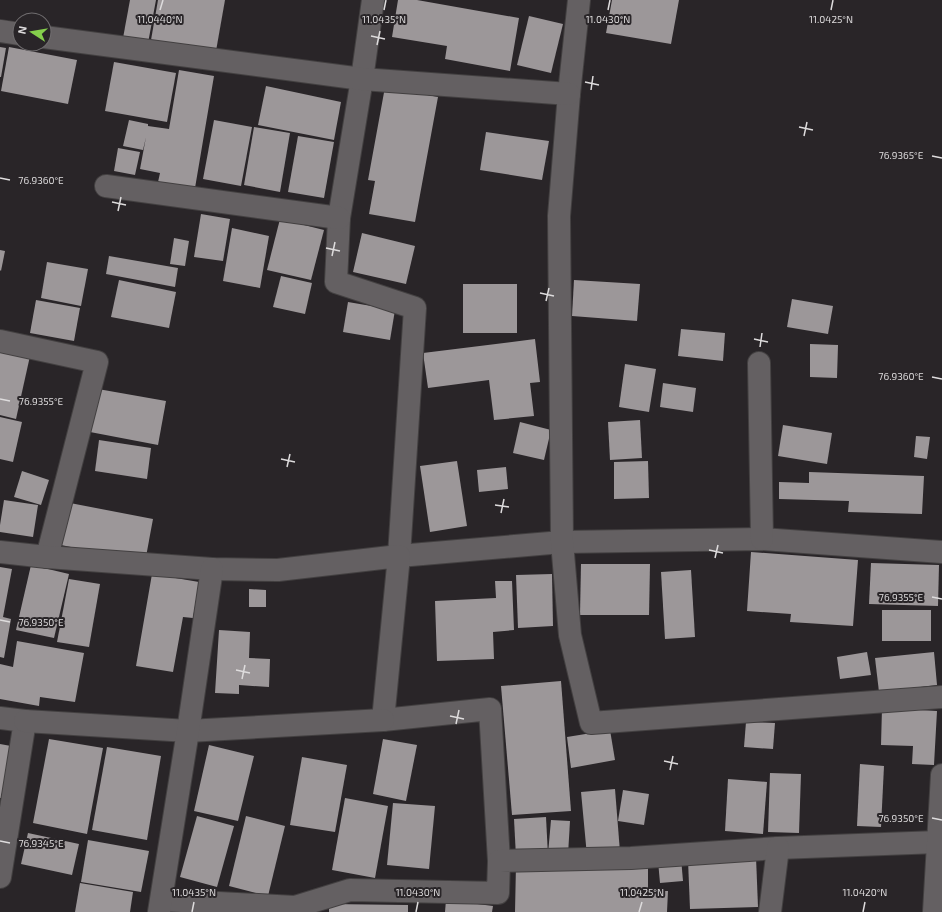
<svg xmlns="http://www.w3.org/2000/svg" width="942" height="912" viewBox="0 0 942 912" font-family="'Exo 2',sans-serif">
  <rect width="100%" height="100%" fill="#292528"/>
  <g fill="#9c9799">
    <path d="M130,0H156L148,43L123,38Z"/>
    <path d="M158,0H225L216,51L151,40Z"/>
    <path d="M398,0H417L519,18L510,71L445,59L447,46L392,37Z"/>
    <path d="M612,0H679L671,44L606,33Z"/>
    <path d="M529,16L563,24L551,73L517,65Z"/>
    <path d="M0,47L6,48L1,77H0Z"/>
    <path d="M9,47L77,60L68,104L1,91Z"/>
    <path d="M114,62L176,73L167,122L105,111Z"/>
    <path d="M179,70L214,76L195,188L158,182L160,173L140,169L146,137L143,150L123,146L129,120L148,124V126L169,129Z"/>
    <path d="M266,86L341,102L334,140L258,125Z"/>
    <path d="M385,87L438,97L415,222L369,214L375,181L368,180Z"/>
    <path d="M214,120L252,127L241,186L203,179Z"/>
    <path d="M254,127L290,133L280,192L244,185Z"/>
    <path d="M486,132L549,141L542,180L480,170Z"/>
    <path d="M298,136L334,142L324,198L288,192Z"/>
    <path d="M118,148L140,152L135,175L114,171Z"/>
    <path d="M201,214L230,219L223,261L194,257Z"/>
    <path d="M280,219L324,230L311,280L267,270Z"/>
    <path d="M232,228L269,236L260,288L223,281Z"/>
    <path d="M362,233L415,246L406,284L353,272Z"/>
    <path d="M174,238L189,241L185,266L170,264Z"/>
    <path d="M0,250L5,251L1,271L0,270Z"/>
    <path d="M109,256L178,268L175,287L106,274Z"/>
    <path d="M47,262L88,269L81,306L41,298Z"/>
    <path d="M281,276L312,283L305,314L273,307Z"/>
    <path d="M119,280L176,292L169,328L111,317Z"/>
    <path d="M574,280L640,284L637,321L572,316Z"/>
    <rect x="463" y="284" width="54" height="49"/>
    <path d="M792,299L833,306L828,334L787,327Z"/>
    <path d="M36,300L80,308L74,341L30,333Z"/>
    <path d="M348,302L395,310L390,340L343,332Z"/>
    <path d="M681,329L725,333L723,361L678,356Z"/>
    <path d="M535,339L540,382L530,383L534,416L494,420L489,380L428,388L423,353Z"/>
    <path d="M810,344L838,345L837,378L810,377Z"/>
    <path d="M0,349L30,356L16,419L0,415Z"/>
    <path d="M625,364L656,369L649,412L619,407Z"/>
    <path d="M663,383L696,388L693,412L660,407Z"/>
    <path d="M98,389L166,401L158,445L90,432Z"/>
    <path d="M0,417L22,422L13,462L0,459Z"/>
    <path d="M640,420L642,458L610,460L608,422Z"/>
    <path d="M520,422L551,430L544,460L513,453Z"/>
    <path d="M783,425L832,433L827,464L778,456Z"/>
    <path d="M916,436L930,437L927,459L914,457Z"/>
    <path d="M99,440L151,448L147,479L95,471Z"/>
    <path d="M457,461L467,526L430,532L420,466Z"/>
    <path d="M648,461L649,498L614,499V462Z"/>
    <path d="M506,467L508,489L479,492L477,470Z"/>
    <path d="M22,471L49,480L41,505L14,497Z"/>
    <path d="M809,472L924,476L922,514L848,512L849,501L779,499V482L809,483Z"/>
    <path d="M4,500L38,505L33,537L0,532V525Z"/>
    <path d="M70,503L153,519L145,562L61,545Z"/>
    <path d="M751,552L858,560L853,626L790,622L791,614L747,611Z"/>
    <path d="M871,563L939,565L938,606L869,604Z"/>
    <path d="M581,564H650L649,615H580Z"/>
    <path d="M31,565L69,574L54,638L16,630Z"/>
    <path d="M0,567L12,569L3,617L11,619L4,658L0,657Z"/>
    <path d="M691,570L695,637L665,639L661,572Z"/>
    <path d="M152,574L199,582L193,618L183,617L173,672L136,666Z"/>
    <path d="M552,574L553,626L518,628L516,575Z"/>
    <path d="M69,579L100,584L89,647L57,642Z"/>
    <path d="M495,581H512L514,630L493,632L494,659L437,661L435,601L496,598Z"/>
    <path d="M249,589L266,590V607H249Z"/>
    <rect x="882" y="610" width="49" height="31"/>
    <path d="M219,630L250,632L249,658L270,659L269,687L239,685V694L215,693Z"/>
    <path d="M17,641L84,653L75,702L40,697L39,706L0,699V664L13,667Z"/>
    <path d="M867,652L871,675L840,679L837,657Z"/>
    <path d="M934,652L937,685L879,692L875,658Z"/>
    <path d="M561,681L571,811L512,815L501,686Z"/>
    <path d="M882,708L937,711L934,765L912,764L913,746L881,745Z"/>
    <path d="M746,722L775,723L773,749L744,747Z"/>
    <path d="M610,730L615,760L571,768L567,737Z"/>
    <path d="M49,739L103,748L87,834L33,823Z"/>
    <path d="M383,739L417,745L406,801L373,794Z"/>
    <path d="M0,744L11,746L1,798H0Z"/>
    <path d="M209,745L254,756L238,821L194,811Z"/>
    <path d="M107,747L161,756L147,840L92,830Z"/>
    <path d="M302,757L347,765L335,832L290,825Z"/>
    <path d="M860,764L884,766L881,827L857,826Z"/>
    <path d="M770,773L801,774L799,833L768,832Z"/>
    <path d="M728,779L767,782L763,834L725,831Z"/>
    <path d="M615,789L620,852L587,856L581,792Z"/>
    <path d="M623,790L649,794L644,825L618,821Z"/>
    <path d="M345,798L388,806L375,878L332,870Z"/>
    <path d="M393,803L435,806L429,869L387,865Z"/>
    <path d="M197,816L234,826L217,887L180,877Z"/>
    <path d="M246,816L285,826L268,896L229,886Z"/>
    <path d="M546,817L548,856L516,857L514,819Z"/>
    <path d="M551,820L570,821L568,855L548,854Z"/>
    <path d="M28,833L79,844L72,875L21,864Z"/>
    <path d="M88,840L149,851L141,892L81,882Z"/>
    <path d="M756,857L758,907L690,909L688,860Z"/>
    <path d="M681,858L683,881L660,883L658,861Z"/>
    <path d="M516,864L648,866V891H668L667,912H515Z"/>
    <path d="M80,883L133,892L130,912H75Z"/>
    <path d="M446,900L493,906L492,912H445Z"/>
    <path d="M329,904L408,905V912H329Z"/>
  </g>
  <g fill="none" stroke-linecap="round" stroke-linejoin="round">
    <g stroke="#434041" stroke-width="24">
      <g id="minor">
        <path d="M373,0L362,79L339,218L336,282L415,308L399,556L562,542L762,539L942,552"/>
        <path d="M579,0L569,94L559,216L562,542L570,635L591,723L942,697"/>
        <path d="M0,31L20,34"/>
        <path d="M44,37L362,79L569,94"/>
        <path d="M106,186L339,218"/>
        <path d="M0,341L97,362L47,557"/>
        <path d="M759,363L762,539"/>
        <path d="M0,552L47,557L212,569L278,570L399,556L383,720L490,709L499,861"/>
        <path d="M0,718L25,721L0,877"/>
        <path d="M25,721L188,731L383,720"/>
        <path d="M162,900L295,907L350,890L498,893L499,861L631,858L778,848L938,842"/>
        <path d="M159,912L188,731L212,569"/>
        <path d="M770,912L778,848"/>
        <path d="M934,912L942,775"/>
      </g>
    </g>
    <use href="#minor" stroke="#646062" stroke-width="22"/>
  </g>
  <path fill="none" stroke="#dedcdd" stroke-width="1.5" d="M160,10L163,0M384,10L386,0M608,10L610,0M831,10L833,0M371,36L385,39M377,45L380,31M585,82L599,85M591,90L593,76M799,127L813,130M804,136L807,122M932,156L942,158M0,178L10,180M112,202L126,205M118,211L121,197M326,248L340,251M332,256L335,242M540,293L554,296M546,301L549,288M754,339L768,342M760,347L762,333M932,377L942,379M0,399L10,401M281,459L295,462M287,467L290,454M495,505L509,507M501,513L504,499M709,550L723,553M715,558L718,545M932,597L942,599M0,620L10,622M236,670L250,673M242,679L245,665M450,716L464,719M456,724L459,710M664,761L678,764M670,770L673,756M932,818L942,820M0,841L10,843M192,912L194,902M416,912L418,902M639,912L642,902M863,912L865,902"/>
  <g font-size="10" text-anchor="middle" fill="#dedcdd" stroke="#292528" stroke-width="4" stroke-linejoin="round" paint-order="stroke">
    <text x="160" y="23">11.0440°N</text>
    <text x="384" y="23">11.0435°N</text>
    <text x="608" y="23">11.0430°N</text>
    <text x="831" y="23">11.0425°N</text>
    <text x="901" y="159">76.9365°E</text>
    <text x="41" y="184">76.9360°E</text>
    <text x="901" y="380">76.9360°E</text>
    <text x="41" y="405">76.9355°E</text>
    <text x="901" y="601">76.9355°E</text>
    <text x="41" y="626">76.9350°E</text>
    <text x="901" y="822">76.9350°E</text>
    <text x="41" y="847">76.9345°E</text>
    <text x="194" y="896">11.0435°N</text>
    <text x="418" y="896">11.0430°N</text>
    <text x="642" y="896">11.0425°N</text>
    <text x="865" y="896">11.0420°N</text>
  </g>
  <g transform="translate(32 32) rotate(282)"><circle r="19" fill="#292528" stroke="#716e70"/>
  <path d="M0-3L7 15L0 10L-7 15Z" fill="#85cf4c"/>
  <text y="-6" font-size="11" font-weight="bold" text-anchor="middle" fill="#dedcdd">N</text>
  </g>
</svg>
